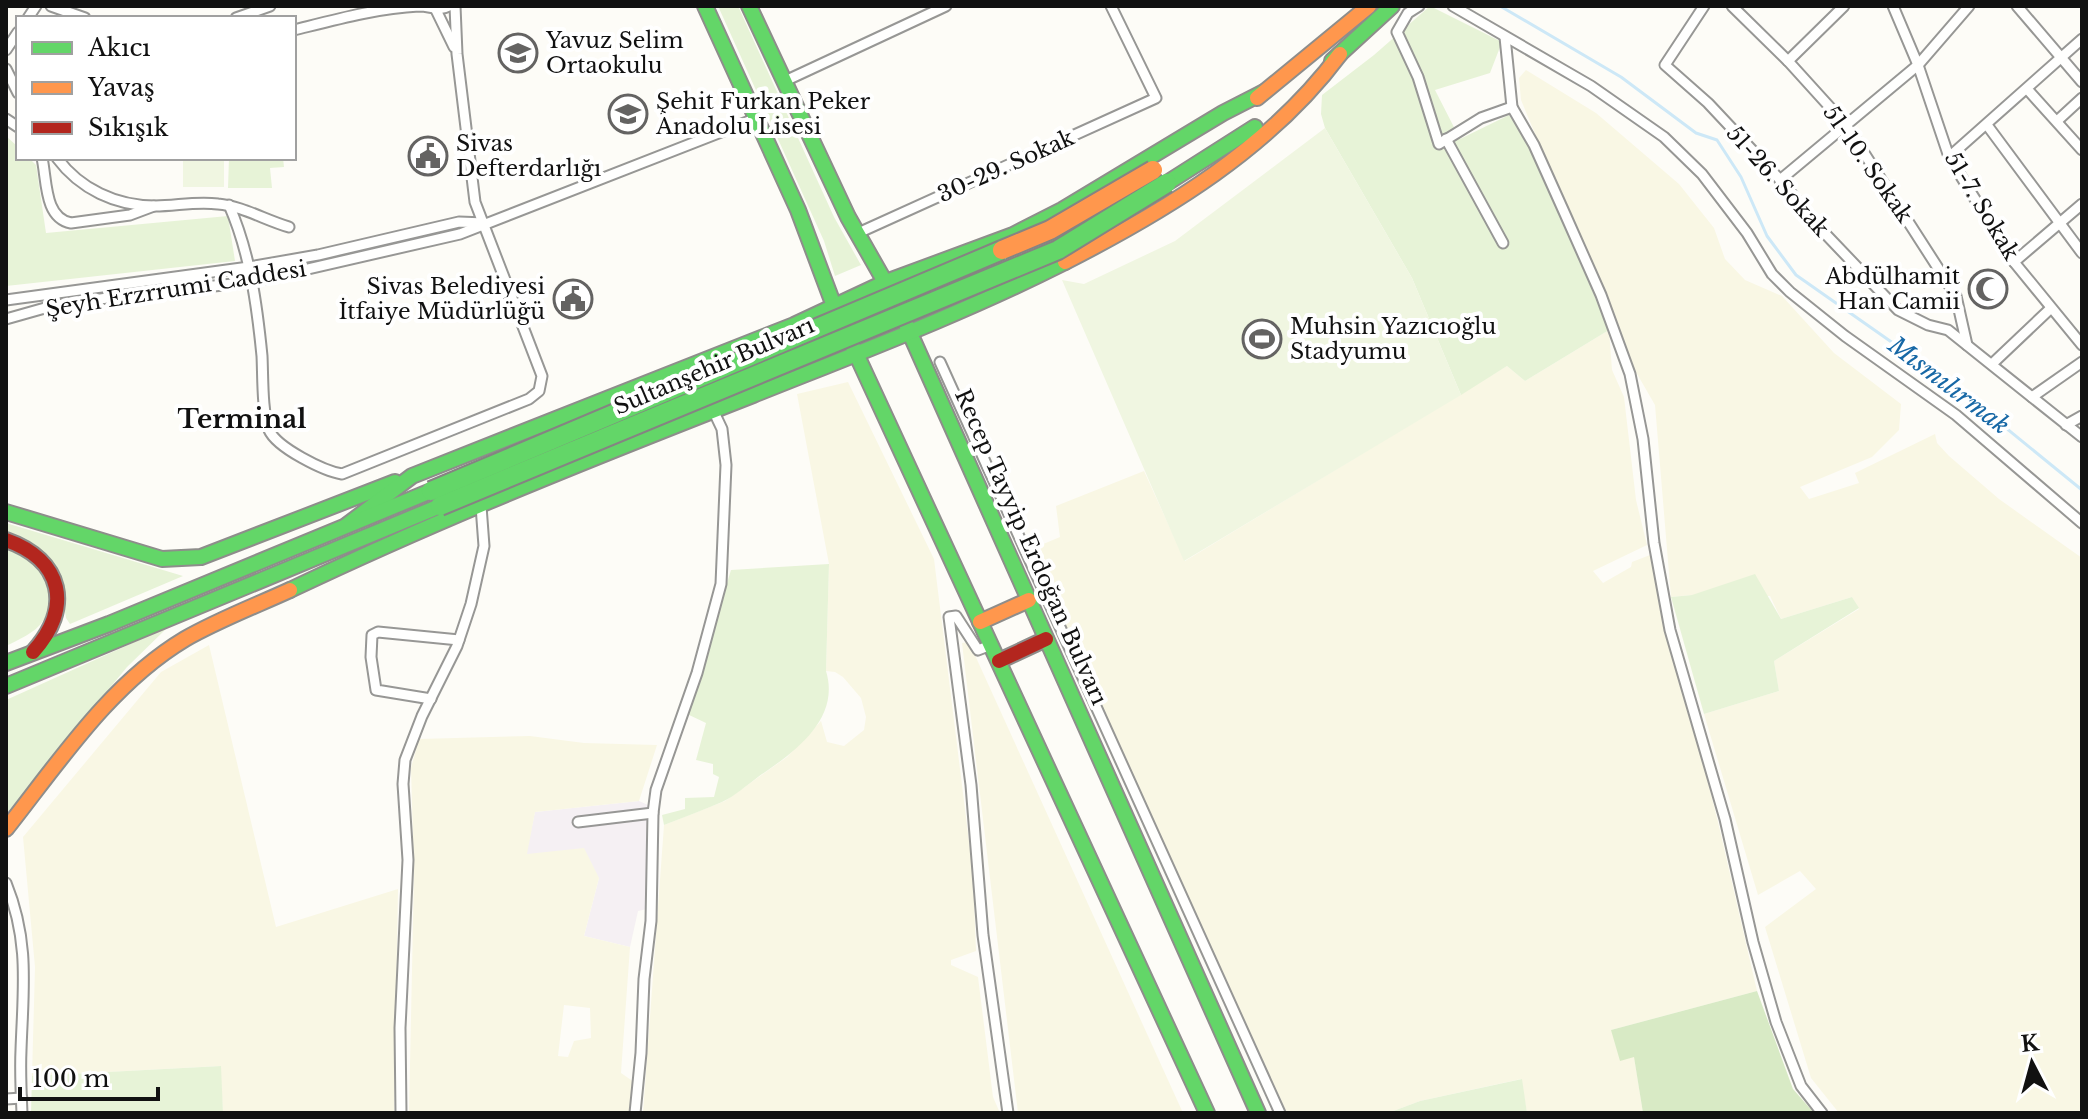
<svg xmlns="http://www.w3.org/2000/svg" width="2088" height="1119" viewBox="0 0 2088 1119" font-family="'Libre Baskerville',serif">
  <rect width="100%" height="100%" fill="#fdfcf7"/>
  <path fill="#f5f0f3" d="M639,801L648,805L647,909L638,911L630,947L584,936L599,878L526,855L535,812Z"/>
  <g fill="#f9f7e4" fill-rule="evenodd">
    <path d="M1526,70L1596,113L1679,184L1714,228L1725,259L1745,280L1782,296L1834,353L1901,404L1899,430L1872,457L1800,487L1809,499L1859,483L1855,473L1935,434L1937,443L1949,456L1999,499L2082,558V1113H1839L1811,1078L1765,927L1816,889L1800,871L1758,895L1704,714L1779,691L1774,661L1859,609L1852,597L1781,619L1770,596L1691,595L1671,597L1655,405L1629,360L1521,100L1519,78Z"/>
    <path d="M1609,330L1612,370L1624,397L1636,500L1647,545L1593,571L1603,583L1631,567L1632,562L1650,555L1718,822L1757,991L1611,1030L1634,1056L1643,1113H1527L1521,1079L1420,1101L1388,1113H1287L1029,550L1060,537L1056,506L1144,471L1185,561L1507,366L1525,381Z"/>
    <path d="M848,382L934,559L973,874L976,951L951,960V965L978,977L993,1097L1000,1113H643L664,825L725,801L787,757L821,721L827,742L844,746L864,730L866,717L861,698L843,677L835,672L826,671L829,564L797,394Z"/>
    <path d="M969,642L1183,1113H1018L962,643Z"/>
    <path d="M209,645L276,927L398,889L394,1113H223L220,1066L32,1076L35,967L23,837L161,672Z"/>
    <path d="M530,736L584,743L657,745L639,801L535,812L527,854L584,848L599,878L584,936L630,947L621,1073L634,1082L632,1113H409L414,874L411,768L419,739ZM564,1005L590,1008L591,1038L574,1041L568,1057L558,1056Z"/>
  </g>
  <g fill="#e7f3d7">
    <path d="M718,6H738L834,217L861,265L835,276L824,241Z"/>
    <path d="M1430,6L1502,42L1490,73L1435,90L1460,139L1509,115L1536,159L1609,330L1525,381L1507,366L1461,395L1412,278L1325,128L1321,114L1322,95L1374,55Z"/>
    <path d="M6,136L18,147V158H29L36,165L46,233L228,216L235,261L6,286Z"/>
    <path d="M229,158H246L247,161L283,158L284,167L270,168L272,188H228Z"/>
    <path d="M6,523L183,576L70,624L66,618L63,600L6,531Z"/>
    <path d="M6,549C13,551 24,553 30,557C47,571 55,602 43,621C35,633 18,640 6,646Z"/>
    <path d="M829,564L826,671C841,720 793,753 758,777C747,785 735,796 722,802C704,810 684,817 664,825L662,815L685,809V798L714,797L719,777L713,774V764L696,760L706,723L687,714L731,570Z"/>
    <path d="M1755,574L1781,619L1852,597L1859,608L1774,661L1779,691L1704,714L1671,597L1692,595Z"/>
    <path d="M168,627L127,667L6,814V700Z"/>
    <path d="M221,1066L223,1113H31L32,1076Z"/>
    <path d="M1522,1079L1527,1113H1388L1420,1101Z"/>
  </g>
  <path fill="#d8eac5" d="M1757,991L1793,1089L1814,1113H1643L1634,1057L1620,1061L1611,1030Z"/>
  <g fill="#f0f6e1">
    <path d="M1325,128L1412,278L1461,395L1184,561L1062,280L1084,284L1175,241Z"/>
    <rect x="183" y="158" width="41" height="29"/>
  </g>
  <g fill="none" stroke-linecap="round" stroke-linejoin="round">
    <path stroke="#cde8f7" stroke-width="3" d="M1500,6L1621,77L1696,133L1717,140L1741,177L1767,236L1796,275L1957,388L2082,490"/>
    <g stroke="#979795" stroke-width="13">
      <g id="street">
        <path d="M51,6L85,18"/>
        <path d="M1419,6L1408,13L1397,32L1418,77L1439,144L1481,118L1512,107"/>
        <path d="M1453,6L1591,86L1664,137L1702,174L1747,233L1772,274L1790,292L1845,336L1956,415L2082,523"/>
        <path d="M1704,6L1665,65L1708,103L1783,183L1815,223L1898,310L1928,325L1948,330L2082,437"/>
        <path d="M1732,6L1788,61L1846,125L1956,296L1967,345"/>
        <path d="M1893,6L1918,65L1949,157L2014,262L2082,345"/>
        <path d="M2017,6L2082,82"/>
        <path d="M436,10L454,47"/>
        <path d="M28,18L36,6"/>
        <path d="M236,18L270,6"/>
        <path d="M294,30C334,20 377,8 419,6C431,6 438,12 449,6"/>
        <path d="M1505,37L1512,107L1534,145L1565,214L1601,295L1630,374L1643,439L1654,543L1670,630L1725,819L1753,942L1776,1022L1801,1086L1822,1113"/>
        <path d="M6,50L18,32"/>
        <path d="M1788,61L1844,6"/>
        <path d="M6,69L18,93"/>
        <path d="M785,81L946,6"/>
        <path d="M2028,90L2082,150"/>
        <path d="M6,119L18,127"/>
        <path d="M2057,121L2082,98"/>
        <path d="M1987,125L2082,253"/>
        <path d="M1446,139L1503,243"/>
        <path d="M1949,157L2082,39"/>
        <path d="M42,158C47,180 44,218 71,223L130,215L154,206"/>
        <path d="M57,158C80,189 116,206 155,206C176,206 196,201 218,204C242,206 265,220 289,227"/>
        <path d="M1780,180L1918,65L1969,6"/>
        <path d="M229,205C250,253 257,305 262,356C263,377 262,412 269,430C277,448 324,471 342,474L529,399L539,391L542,376L475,202L457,54L455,6"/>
        <path d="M856,234L1156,98L1111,6"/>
        <path d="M2014,262L2082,204"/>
        <path d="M6,300L249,267L318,255L459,222L485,223"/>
        <path d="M6,319L52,306L121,296L251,282L460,234L757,118"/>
        <path d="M940,362L1280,1113"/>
        <path d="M1992,364L2050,309"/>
        <path d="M2032,397L2082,362"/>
        <path d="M2066,425L2082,416"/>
        <path d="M991,645L978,650L956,616L949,617L971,785L983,935L1008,1113"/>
        <path d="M431,699L376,690L371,657L372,635L378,632L459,640"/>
        <path d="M578,822L653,813"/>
        <path d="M6,883C30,942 23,989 21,1050C20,1071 21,1092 22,1113"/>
        <path d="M6,1099L22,1098"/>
        <path d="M401,1113L400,1028L408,860L403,784L405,760L422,716L457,646L471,604L484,546L481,506"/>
        <path d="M635,1113L641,1053L644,979L651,921L653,813L656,790L697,673L721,584L726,465L722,429L713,410"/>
      </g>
    </g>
    <g stroke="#8e8d8b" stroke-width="18">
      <g id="fast">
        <path d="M705,6L798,210L837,314"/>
        <path d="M749,6L848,217L889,289"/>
        <path d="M1332,61L1392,6"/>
        <path d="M1167,183L1255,127"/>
        <path d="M905,322L1258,1113"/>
        <path d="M853,347L1207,1113"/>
        <path d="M6,512L162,559L201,557L395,482"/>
        <path d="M347,525L412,476L794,325L886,282L1013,235L1062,210L1223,113L1264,92"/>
        <path d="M290,590C441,518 597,456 753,395C858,353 964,313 1065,262"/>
        <path d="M6,663L109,624L431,491"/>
        <path d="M6,686L440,506"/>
      </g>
    </g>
    <g stroke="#8e8d8b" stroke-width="18">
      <g id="slow">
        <path d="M1257,98L1369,6"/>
        <path d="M1065,262C1167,210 1270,148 1340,54"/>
        <path d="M980,622L1029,600"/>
        <path d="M6,829C59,762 110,684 185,639C218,620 255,606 290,590"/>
      </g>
    </g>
    <g stroke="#8e8d8b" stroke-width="18">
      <g id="jam">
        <path d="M6,540C63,560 73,608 33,652"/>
        <path d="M999,661L1046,639"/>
      </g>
    </g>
    <use href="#street" stroke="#fffffe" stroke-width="9"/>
    <use href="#fast" stroke="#63d668" stroke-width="14"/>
    <use href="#slow" stroke="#ff974d" stroke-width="14"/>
    <use href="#jam" stroke="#b3261e" stroke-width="14"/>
    <g stroke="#858482" stroke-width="22" stroke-linecap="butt">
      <g id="fast-bridge">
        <path d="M431,491L1002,250"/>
        <path d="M440,506L1058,250L1167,183"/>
      </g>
    </g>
    <g stroke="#858482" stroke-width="22" stroke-linecap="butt">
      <path id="slow-bridge" d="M1002,250L1050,230L1153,170"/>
    </g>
    <use href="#fast-bridge" stroke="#63d668" stroke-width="18"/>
    <use href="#slow-bridge" stroke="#ff974d" stroke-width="18"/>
  </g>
  <defs>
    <g id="school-ring" transform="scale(2)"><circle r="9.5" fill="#fff" stroke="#646362" stroke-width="1.5"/><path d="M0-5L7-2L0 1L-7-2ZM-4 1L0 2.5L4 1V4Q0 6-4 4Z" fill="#646362"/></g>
    <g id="civic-ring" transform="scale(2)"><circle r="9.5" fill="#fff" stroke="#646362" stroke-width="1.5"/><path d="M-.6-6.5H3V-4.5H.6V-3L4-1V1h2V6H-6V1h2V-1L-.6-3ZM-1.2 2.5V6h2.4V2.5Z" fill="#646362"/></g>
    <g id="mosque-ring" transform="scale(2)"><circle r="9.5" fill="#fff" stroke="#646362" stroke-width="1.5"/><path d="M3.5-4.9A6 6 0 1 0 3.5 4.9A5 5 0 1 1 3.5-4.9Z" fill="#646362"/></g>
    <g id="stadium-ring" transform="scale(2)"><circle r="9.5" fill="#fff" stroke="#646362" stroke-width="1.5"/><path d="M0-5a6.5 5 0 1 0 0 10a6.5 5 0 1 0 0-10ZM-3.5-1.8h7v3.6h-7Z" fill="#646362"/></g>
  </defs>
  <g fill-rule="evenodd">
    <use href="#school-ring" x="518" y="53"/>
    <use href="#school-ring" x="628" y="114"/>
    <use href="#civic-ring" x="428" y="156"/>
    <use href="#mosque-ring" x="1988" y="289"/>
    <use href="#civic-ring" x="573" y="299"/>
    <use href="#stadium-ring" x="1262" y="339"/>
  </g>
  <g text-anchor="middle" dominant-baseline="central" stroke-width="8" stroke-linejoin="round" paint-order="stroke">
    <g font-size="22" fill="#111" stroke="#fff" text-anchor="start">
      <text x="546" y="40">Yavuz Selim<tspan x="546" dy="25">Ortaokulu</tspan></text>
      <text x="656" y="101">Şehit Furkan Peker<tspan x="656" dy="25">Anadolu Lisesi</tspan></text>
      <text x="456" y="143">Sivas<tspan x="456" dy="25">Defterdarlığı</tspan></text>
      <text x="1960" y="276" text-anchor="end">Abdülhamit<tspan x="1960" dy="25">Han Camii</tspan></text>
      <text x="545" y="286" text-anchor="end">Sivas Belediyesi<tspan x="545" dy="25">İtfaiye Müdürlüğü</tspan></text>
      <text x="1290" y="326">Muhsin Yazıcıoğlu<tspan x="1290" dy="25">Stadyumu</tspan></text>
    </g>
    <g font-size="22" fill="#111" stroke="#fff">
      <text transform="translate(1868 164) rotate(55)">51-10. Sokak</text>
      <text transform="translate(1006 166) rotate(-24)">30-29. Sokak</text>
      <text transform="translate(1778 181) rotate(48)">51-26. Sokak</text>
      <text transform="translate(1982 206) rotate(59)">51-7. Sokak</text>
      <text transform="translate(176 289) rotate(-9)">Şeyh Erzrrumi Caddesi</text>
      <text transform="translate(714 366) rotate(-23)">Sultanşehir Bulvarı</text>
      <text transform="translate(1031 547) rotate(66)">Recep Tayyip Erdoğan Bulvarı</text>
    </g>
    <g font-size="24" font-style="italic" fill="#1768a6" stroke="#fff">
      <text transform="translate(1949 385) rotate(37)">Mısmılırmak</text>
    </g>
    <g font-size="26" font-weight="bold" fill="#111" stroke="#fff">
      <text x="242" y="419">Terminal</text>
    </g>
  </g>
  <rect width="2088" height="1119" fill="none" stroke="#111111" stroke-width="16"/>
  <rect x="16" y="16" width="280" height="144" fill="#ffffff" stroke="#a0a0a0" stroke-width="2"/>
  <rect x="32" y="42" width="40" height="12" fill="#63d668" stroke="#a0a0a0" stroke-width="2"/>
  <text x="88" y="56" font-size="24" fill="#111111">Akıcı</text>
  <rect x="32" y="82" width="40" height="12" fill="#ff974d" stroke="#a0a0a0" stroke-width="2"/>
  <text x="88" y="96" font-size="24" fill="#111111">Yavaş</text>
  <rect x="32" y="122" width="40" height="12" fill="#b3261e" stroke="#a0a0a0" stroke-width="2"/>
  <text x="88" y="136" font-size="24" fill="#111111">Sıkışık</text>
  <g transform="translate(2032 1063) rotate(354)" stroke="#ffffff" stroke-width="6" paint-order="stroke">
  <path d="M0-6L14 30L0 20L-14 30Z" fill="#111111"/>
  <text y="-12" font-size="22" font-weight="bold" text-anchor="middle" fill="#111111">K</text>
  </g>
  <path d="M20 1087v12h138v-12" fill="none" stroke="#111111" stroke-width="4"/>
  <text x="32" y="1087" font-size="24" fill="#111111" stroke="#ffffff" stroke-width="6" paint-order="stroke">100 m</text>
</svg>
